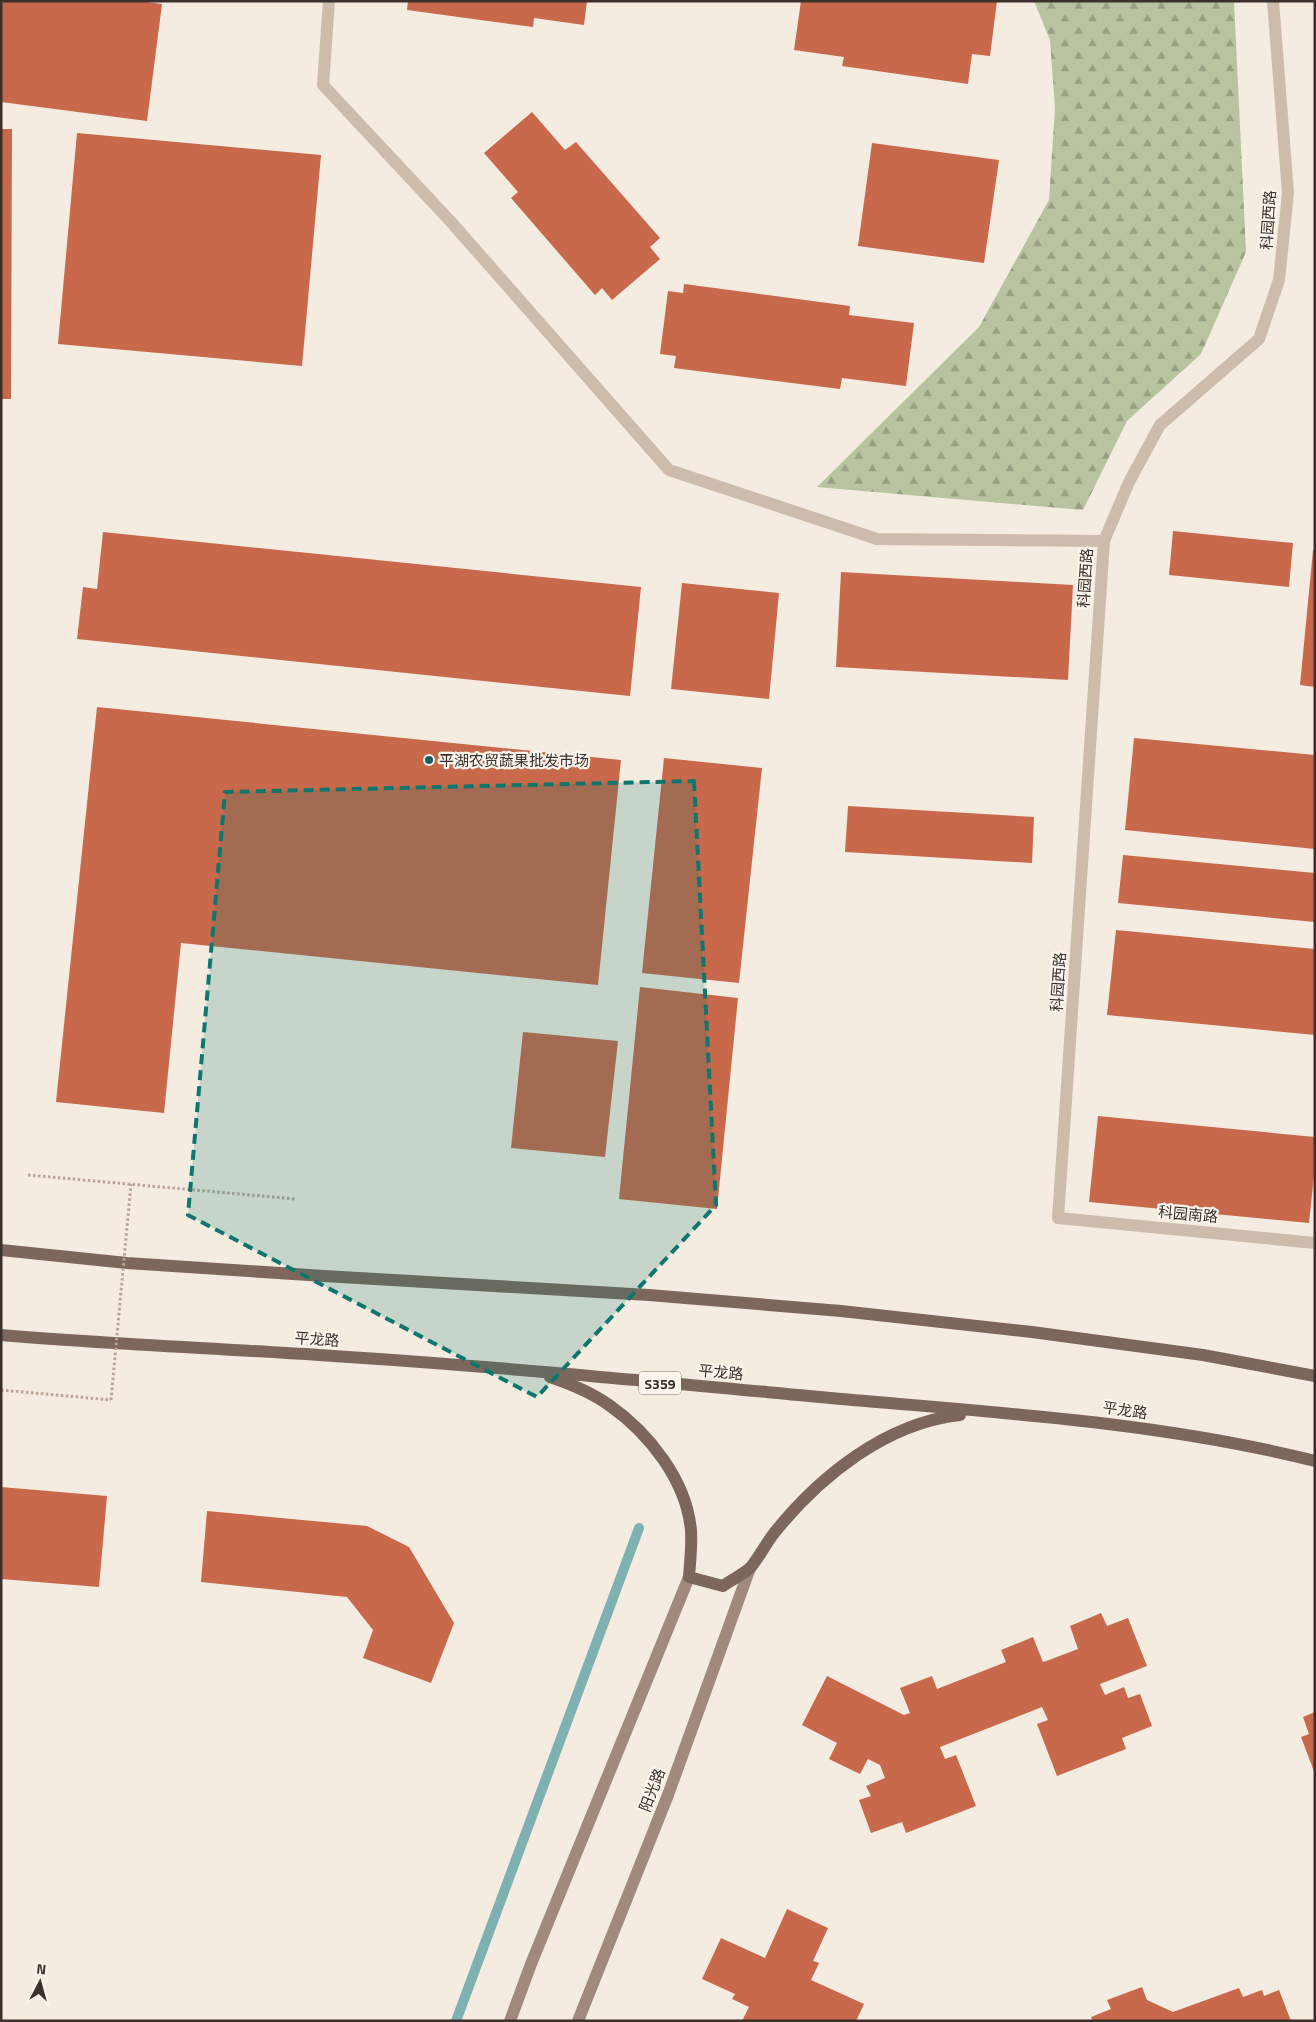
<svg xmlns="http://www.w3.org/2000/svg" width="1316" height="2022" viewBox="0 0 1316 2022" font-family="'Titillium Web','Noto Sans SC',sans-serif">
  <defs>
    <pattern id="forest-firs" width="22" height="20" patternUnits="userSpaceOnUse" patternTransform="scale(1.25)"><rect width="22" height="20" fill="#b8c4a0"/><path d="M5 1l3.5 6h-7zM16 11l3.5 6h-7z" fill="#97a083"/></pattern>
  </defs>
  <rect width="100%" height="100%" fill="#f4ebe1"/>
  <path fill="url(#forest-firs)" d="M1034,1H1234L1246,252L1201,354L1127,421L1083,510L817,487L979,327L1049,200L1055,108L1050,40Z"/>
  <g fill="none" stroke-linecap="round" stroke-linejoin="round">
    <path stroke="#7fb0b2" stroke-width="10" d="M456,2021L639,1528"/>
  </g>
  <g fill="#c8694b">
    <path d="M1,1H140L162,4L147,121L1,102Z"/>
    <path d="M408,1H587L584,25L534,18L533,27L407,10Z"/>
    <path d="M801,1H997L990,56L972,54L968,84L842,66L844,57L794,50Z"/>
    <path d="M532,112L565,150L576,142L660,238L650,247L660,259L612,300L602,288L595,295L511,198L518,192L484,153Z"/>
    <path d="M1,129H12L11,399H1Z"/>
    <path d="M77,133L321,155L302,366L58,344Z"/>
    <path d="M872,143L999,160L984,263L858,246Z"/>
    <path d="M684,284L850,306L849,315L914,323L906,386L842,378L840,389L674,368L676,356L660,354L668,291L683,293Z"/>
    <path d="M1173,531L1293,543L1289,587L1169,575Z"/>
    <path d="M103,532L641,587L630,696L77,639L83,587L97,589Z"/>
    <path d="M1313,550H1315V687L1300,685Z"/>
    <path d="M841,572L1073,585L1068,680L836,667Z"/>
    <path d="M682,583L779,593L769,699L671,689Z"/>
    <path d="M97,707L621,760L598,985L181,943L164,1113L56,1102Z"/>
    <path d="M1134,738L1315,755V849L1125,830Z"/>
    <path d="M664,758L762,768L739,983L642,973Z"/>
    <path d="M848,806L1034,817L1032,863L845,852Z"/>
    <path d="M1123,855L1315,873V922L1118,903Z"/>
    <path d="M1116,930L1315,949V1035L1107,1015Z"/>
    <path d="M640,987L738,998L717,1209L619,1199Z"/>
    <path d="M523,1032L618,1041L605,1157L511,1148Z"/>
    <path d="M1098,1116L1315,1137V1166L1309,1223L1089,1202Z"/>
    <path d="M1,1487L107,1496L99,1587L1,1579Z"/>
    <path d="M207,1511L367,1526L409,1547L454,1623L431,1683L363,1658L373,1630L347,1597L201,1582Z"/>
    <path d="M1101,1613L1107,1626L1128,1618L1147,1666L1100,1684L1105,1695L1124,1687L1128,1698L1140,1694L1152,1726L1122,1738L1126,1749L1057,1776L1037,1724L1048,1720L1042,1707L940,1747L945,1759L956,1755L976,1806L906,1833L902,1822L871,1833L859,1800L871,1796L866,1786L885,1778L880,1765L868,1759L860,1774L829,1759L837,1743L802,1725L827,1676L904,1715L910,1713L900,1688L932,1676L937,1689L1006,1662L1001,1650L1033,1637L1043,1662L1049,1660L1078,1649L1070,1626Z"/>
    <path d="M1315,1712V1774L1301,1737L1309,1734L1303,1717Z"/>
    <path d="M787,1909L828,1928L813,1961L819,1963L811,1980L864,2004L856,2021H742L749,2007L732,1999L735,1994L702,1979L721,1938L765,1958Z"/>
    <path d="M1142,1987L1147,2000L1173,2012L1239,1988L1243,1997L1262,1990L1264,1996L1279,1990L1291,2021H1093L1091,2017L1111,2009L1107,2000Z"/>
  </g>
  <g fill="none" stroke-linecap="round" stroke-linejoin="round">
    <g stroke="#b9a596" stroke-width="3" stroke-dasharray="2.5 2.5" stroke-linecap="butt">
      <path d="M28,1175L295,1199"/>
      <path d="M1,1390L111,1400"/>
    </g>
    <path stroke="#cdbbac" stroke-width="12" d="M329,1L323,85L452,223L669,470L877,539L1104,541"/>
    <path stroke="#cdbbac" stroke-width="12" d="M1273,1L1288,193L1279,280L1259,339L1160,425L1129,482L1104,541L1058,1218L1315,1243"/>
    <g stroke="#a18a7d" stroke-width="12">
      <path d="M510,2021L531,1964L689,1577"/>
      <path d="M578,2021L668,1795L750,1568"/>
    </g>
    <g stroke="#7d675c" stroke-width="12">
      <path d="M1,1250L127,1263L324,1276L649,1295L841,1311L1032,1332L1203,1355L1315,1376"/>
      <path d="M1,1335C107,1344 213,1348 319,1355C494,1366 668,1383 842,1399C1000,1413 1160,1422 1315,1461"/>
      <path d="M550,1377C571,1384 592,1393 609,1405C649,1433 687,1481 691,1531C692,1546 690,1562 689,1577L723,1586C731,1580 744,1574 751,1567C760,1556 766,1543 775,1532C820,1476 886,1423 960,1415"/>
    </g>
    <path stroke="#b9a596" stroke-width="3" stroke-dasharray="2.5 2.5" stroke-linecap="butt" d="M111,1400L131,1184"/>
  </g>
  <path fill="#0f766e" fill-opacity="0.2" stroke="#0f766e" stroke-width="4" stroke-dasharray="10 6" stroke-linejoin="round" d="M694,781L716,1205L537,1397L188,1215L225,792Z"/>
  <circle fill="#1f5a5e" stroke="#fbf5ee" stroke-width="2" cx="429" cy="760" r="5"/>
  <g text-anchor="middle" dominant-baseline="central" stroke-width="4.5" stroke-linejoin="round" paint-order="stroke">
    <rect fill="#fbf5ee" stroke="#756b66" stroke-width="1" x="639" y="1371.5" width="42" height="23" rx="4"/>
    <g font-size="14" font-weight="bold" fill="#3b302b">
      <text x="660" y="1383">S359</text>
    </g>
    <g font-size="15" fill="#3b302b" stroke="#fbf5ee">
      <text transform="translate(1268 220) rotate(-86)">科园西路</text>
      <text transform="translate(1085 578) rotate(-86)">科园西路</text>
      <text transform="translate(1058 982) rotate(-86)">科园西路</text>
      <text transform="translate(1188 1214) rotate(5)">科园南路</text>
      <text transform="translate(317 1339) rotate(4)">平龙路</text>
      <text transform="translate(721 1372) rotate(5)">平龙路</text>
      <text transform="translate(1125 1410) rotate(8)">平龙路</text>
      <text transform="translate(652 1790) rotate(-69)">阳光路</text>
    </g>
    <g font-size="15" fill="#3b302b" stroke="#fbf5ee" text-anchor="start">
      <text x="439" y="760">平湖农贸蔬果批发市场</text>
    </g>
  </g>
  <rect width="1316" height="2022" fill="none" stroke="#3b302b" stroke-width="5"/>
  <g transform="translate(40 1982) rotate(6)" stroke="#fbf5ee" stroke-width="4" paint-order="stroke">
  <path d="M0-4L9 19L0 12L-9 19Z" fill="#3b302b"/>
  <text y="-8" font-size="14" font-weight="bold" text-anchor="middle" fill="#3b302b">N</text>
  </g>
</svg>
